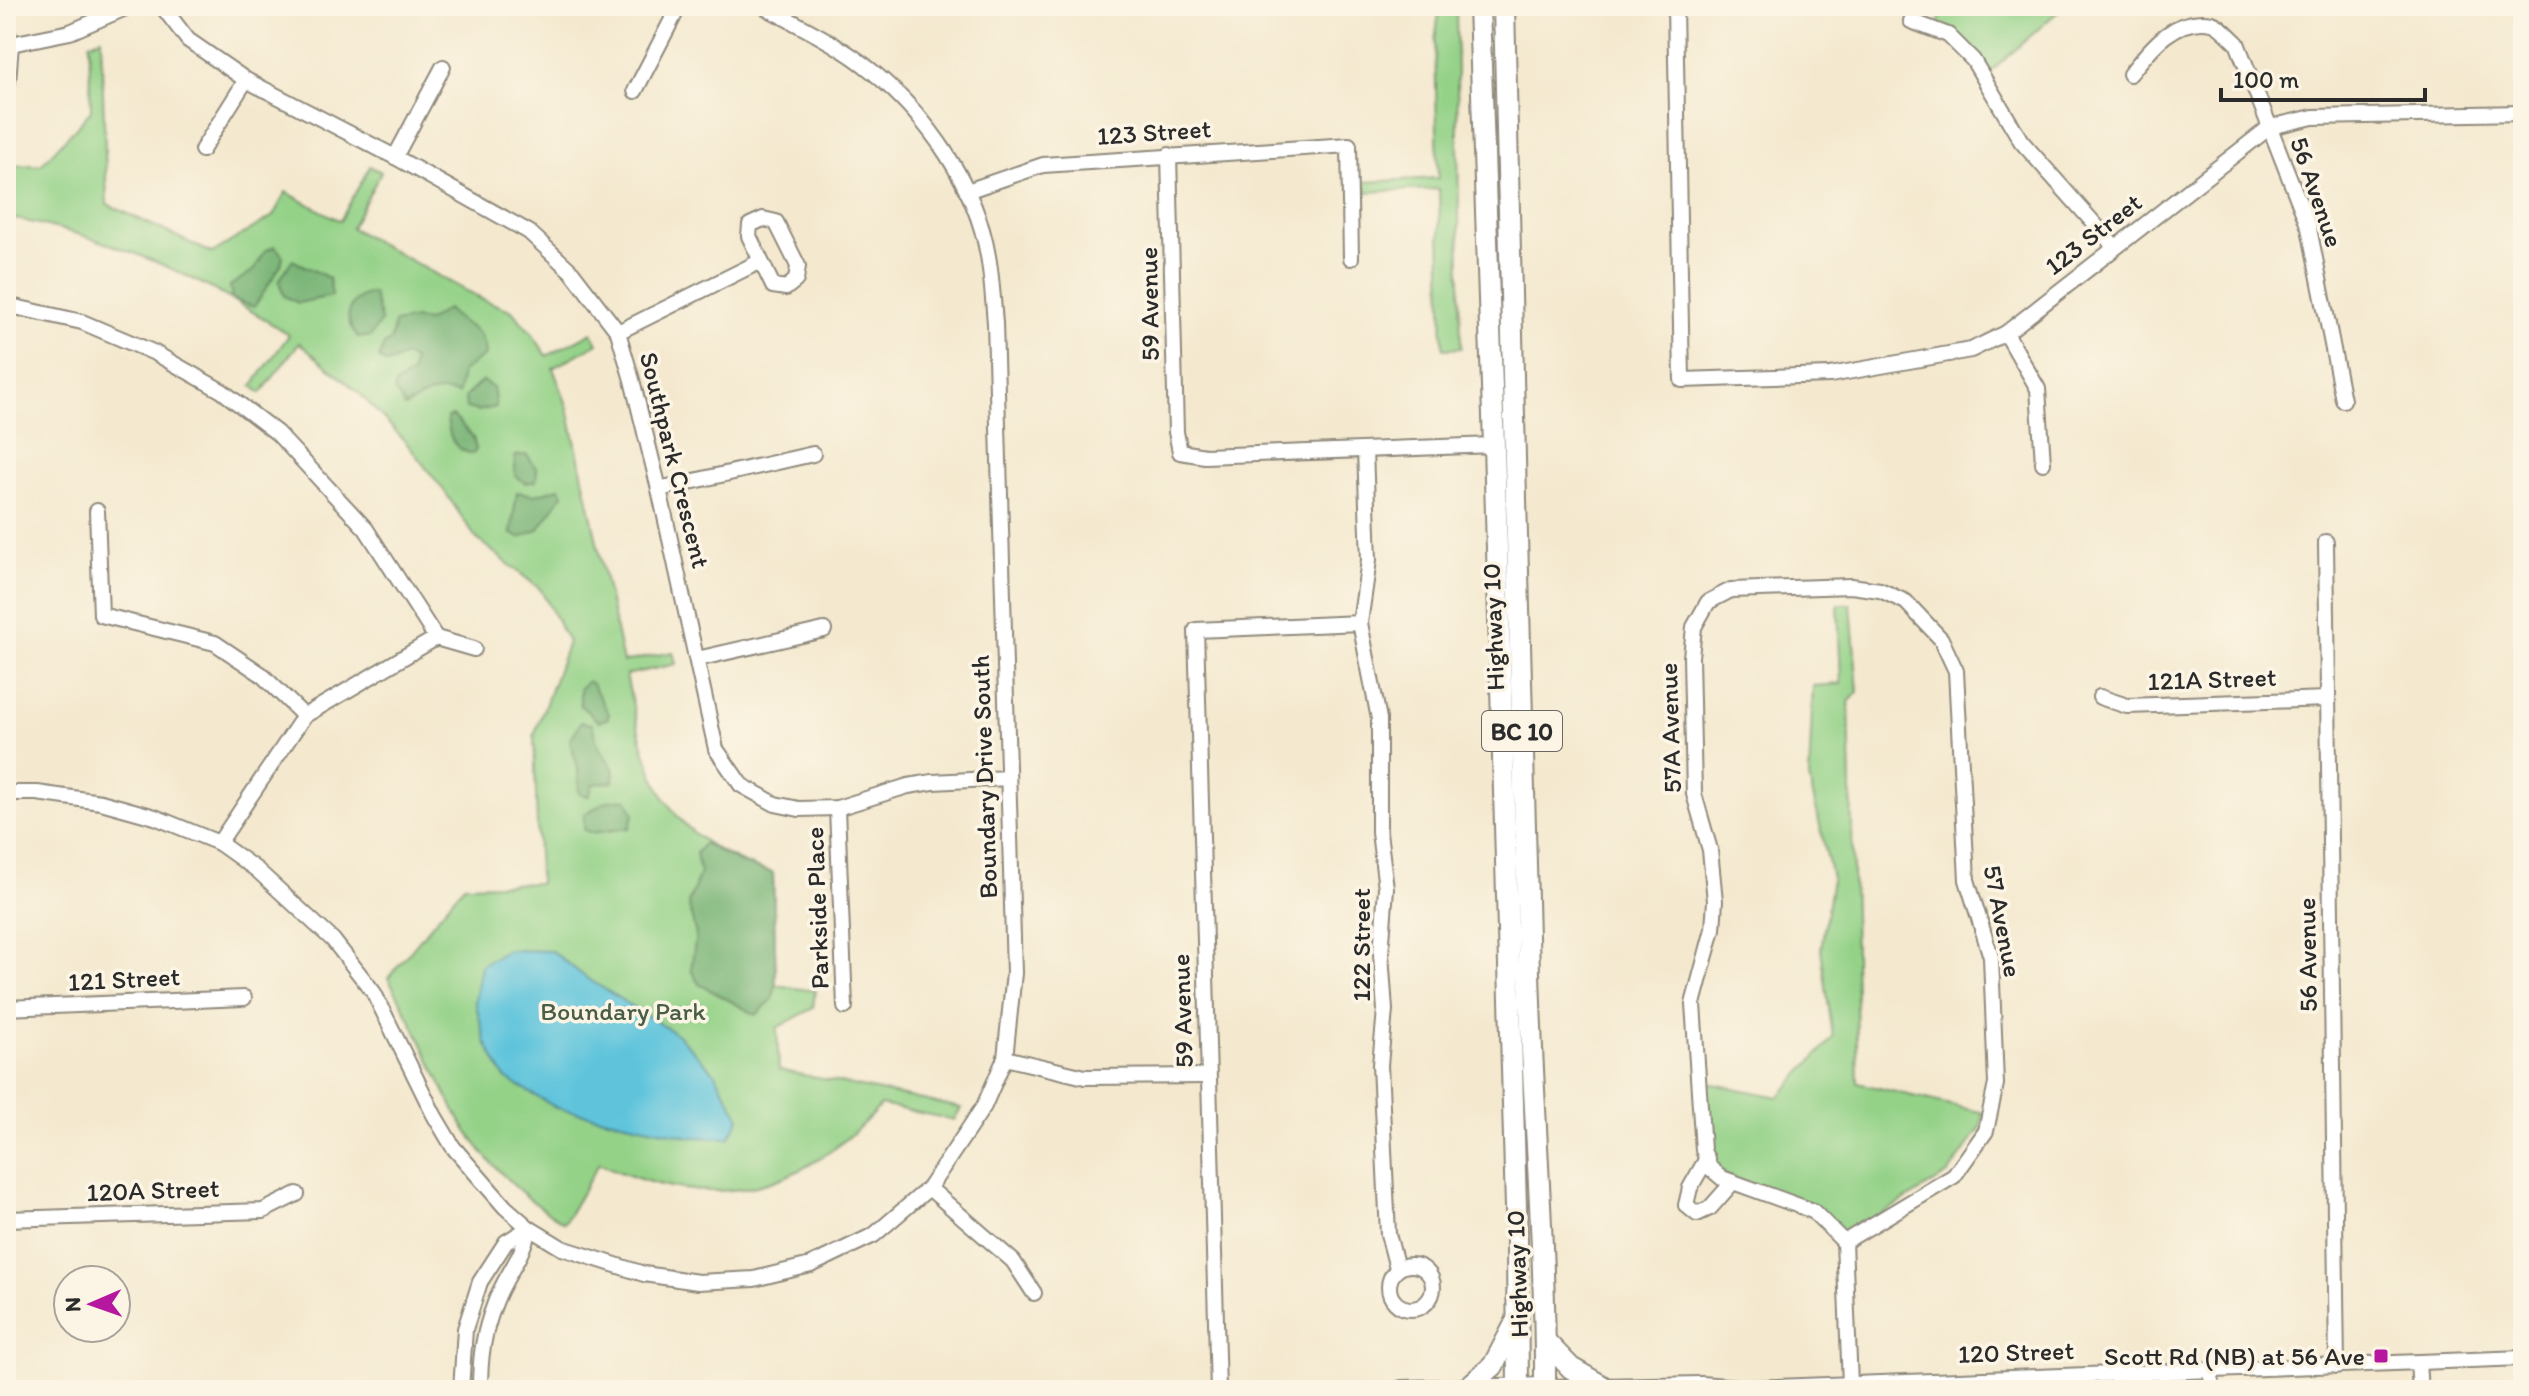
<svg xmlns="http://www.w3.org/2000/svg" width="2529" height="1396" viewBox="0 0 2529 1396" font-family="Itim,sans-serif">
  <rect width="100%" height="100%" fill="#fcf5e5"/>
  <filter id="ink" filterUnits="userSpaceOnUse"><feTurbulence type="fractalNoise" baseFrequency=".0125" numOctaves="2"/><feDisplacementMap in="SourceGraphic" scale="16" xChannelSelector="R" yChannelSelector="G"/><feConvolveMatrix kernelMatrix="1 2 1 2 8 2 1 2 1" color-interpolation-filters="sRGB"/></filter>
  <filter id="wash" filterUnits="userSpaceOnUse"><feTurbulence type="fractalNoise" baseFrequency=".006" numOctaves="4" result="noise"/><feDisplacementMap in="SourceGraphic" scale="32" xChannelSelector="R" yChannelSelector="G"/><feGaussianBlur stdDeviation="1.8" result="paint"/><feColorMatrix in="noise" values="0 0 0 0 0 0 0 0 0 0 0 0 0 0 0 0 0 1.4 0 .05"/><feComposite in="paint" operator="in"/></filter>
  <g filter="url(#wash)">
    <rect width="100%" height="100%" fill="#f4e9cf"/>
    <g fill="#94d288" stroke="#607e5a" stroke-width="2">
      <path d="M1440,6H1456L1461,348L1443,349L1439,189L1364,192V182L1438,178L1435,40Z"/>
      <path d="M1942,6H2064L1986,76L1938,28Z"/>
      <path d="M101,38L107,204L212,253L273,216L286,192L340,221L370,166L381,172L351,228L483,300L511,310L531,332L547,356L592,332L598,343L553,368L568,408L623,662L673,652L676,664L626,675C649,779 660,838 773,873L776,985L815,991L813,1008L777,1028L779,1070L961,1108L954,1120L881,1105C800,1196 709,1214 599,1163L564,1223C522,1197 486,1163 460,1120C434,1074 415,1024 388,978L464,885L539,883L534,736L568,642L541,590L476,538L445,492L404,440L358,392L299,343L261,393L252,386L289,335C199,275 112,237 6,217V166L41,165L91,111L89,43Z"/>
      <path d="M1838,604H1851L1858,692L1849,702L1858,1083L1984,1113L1981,1127L1948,1174L1845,1236L1817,1208L1726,1176C1703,1150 1706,1115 1703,1082L1779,1097L1833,1038L1821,949L1832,878L1809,778L1813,686L1841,684Z"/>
    </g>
    <g fill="#77b474" stroke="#517050" stroke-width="2">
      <path d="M275,246L283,256L281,265L254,307L232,299L230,286L254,270L265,251Z"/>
      <path d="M292,260L329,278L332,296L298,303L284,296L279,281Z"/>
      <path d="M373,293L381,321L370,337H358C341,318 348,297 373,293Z"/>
      <path d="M447,309C465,331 483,322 485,355L462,372L458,394C435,388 425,395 405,407L394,390L396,384L412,373L413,360L405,356L387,364L379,358L384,345L391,340L394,323L415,319L428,321Z"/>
      <path d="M482,381L493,388L496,407L478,411L466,408L465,397Z"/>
      <path d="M453,416L473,437L476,450L473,454C452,449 449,437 447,417Z"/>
      <path d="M527,455L537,469L536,481L526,483L515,476V456Z"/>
      <path d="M559,488L563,494L538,530L519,538L511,533L517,492L535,495Z"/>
      <path d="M588,681L592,684L609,714L607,719L598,721L580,705V688Z"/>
      <path d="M581,722L592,724C594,731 595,739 598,745C604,759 618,765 613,782L593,784L589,796L579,794L578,768L570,740Z"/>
      <path d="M627,799L634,813L629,828L592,833L584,830V814L607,801Z"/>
      <path d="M704,843L741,863L773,873L776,985L772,1000L756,1015L699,984L691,970L696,935L688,903L700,874L696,853Z"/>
    </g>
    <path fill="#5ec4db" stroke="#447883" stroke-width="2" d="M508,950L552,951L585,977L678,1035L714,1072L740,1118L729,1138L691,1137L557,1108L505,1078L485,1041L475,1001L481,965Z"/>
  </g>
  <g filter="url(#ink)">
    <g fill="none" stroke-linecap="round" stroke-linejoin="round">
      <g stroke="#908a7d" stroke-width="18">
        <g id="minor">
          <path d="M162,6L188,40L246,80L395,157L529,232L572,272L618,332L632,380L659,489L716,749L741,785L775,804L799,809L837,808L908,786L933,782L1008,778"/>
          <path d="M1675,6L1682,380L1830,375L1971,350L2006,333L2270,127L2313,117L2523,113"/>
          <path d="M1911,21L1948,35L1973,60L2021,141L2115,247"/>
          <path d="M6,27L11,44L8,82"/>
          <path d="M11,44L70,32L130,6"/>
          <path d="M2130,74C2150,49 2174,16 2212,23C2220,25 2230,37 2237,43L2309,228L2343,400"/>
          <path d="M635,91L679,6"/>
          <path d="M202,150L246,80"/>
          <path d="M1169,155L1176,432L1180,452L1205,456L1494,445"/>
          <path d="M395,157L443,67"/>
          <path d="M967,191L1043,165L1349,145L1351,258"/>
          <path d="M763,219L776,222L798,266L796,280L786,288L773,286L749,236L750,225Z"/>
          <path d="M6,305L82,322L155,353L222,391L277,433L366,529L436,638L304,716L219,843"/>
          <path d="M618,332L759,262"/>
          <path d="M2006,333L2038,389L2043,463"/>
          <path d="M1365,450L1369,560L1360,623L1379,719V832L1386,888L1381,954L1385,1010L1380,1065L1388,1234L1397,1268"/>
          <path d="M659,489L813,454"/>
          <path d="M97,511L101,615L215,643L261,674L304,716"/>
          <path d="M2326,542L2337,1366"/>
          <path d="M436,638L474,649"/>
          <path d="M697,659L824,630"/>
          <path d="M2100,697L2127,706L2328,699"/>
          <path d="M6,793H37L101,802L155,817L219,843L257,870L333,940L374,993L434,1115L453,1147L505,1207L529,1228L562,1248L644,1274L698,1282L754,1279L811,1265L874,1235L929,1188L984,1106L1005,1058L1014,973L995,323C993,301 992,278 988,256C976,185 928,117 873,72C841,45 800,26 763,6"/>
          <path d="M837,808L845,1007"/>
          <path d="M6,1008L244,998"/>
          <path d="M1005,1058L1085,1077L1208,1076"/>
          <path d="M1707,1158L1690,1188L1686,1205L1697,1214L1710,1208L1733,1182"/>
          <path d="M929,1188L1013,1261L1034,1293"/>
          <path d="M6,1219L263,1211L297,1194"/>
          <path d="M1844,1242L1954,1176L1986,1131L1996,1084L1991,957L1967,880L1956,671L1941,639L1906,602L1880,590L1851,586L1731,590L1708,602L1694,627L1691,657L1694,794L1710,850L1715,901L1713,929L1693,1004L1703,1150L1710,1168L1722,1178L1813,1211L1844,1242L1850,1384"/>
          <circle cx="1411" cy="1287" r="22"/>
          <path d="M2418,1363L2420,1390"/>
          <path d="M2211,1371L2212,1390"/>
          <path d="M1545,1387L1701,1384L1752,1388L2523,1358"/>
          <path d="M461,1390L465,1329L480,1282L506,1242L529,1228"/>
          <path d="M480,1390C480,1357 483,1334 495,1303C505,1275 523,1258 529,1228"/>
          <path d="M1218,1390L1196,630L1360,623"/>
        </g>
      </g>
      <g stroke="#908a7d" stroke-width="22">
        <path id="major" d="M1402,1390L1545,1387"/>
      </g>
      <g stroke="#908a7d" stroke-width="24">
        <g id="highway">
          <path d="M1479,6L1494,445L1517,1242L1518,1390"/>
          <path d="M1504,6C1511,328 1520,651 1529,973C1533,1112 1546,1251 1545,1390"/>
          <path d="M1545,1341L1571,1368L1602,1386"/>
          <path d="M1467,1388L1493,1366L1516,1322"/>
        </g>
      </g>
      <use href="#minor" stroke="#fff" stroke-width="14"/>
      <use href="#major" stroke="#fff" stroke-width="18"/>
      <use href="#highway" stroke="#fff" stroke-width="20"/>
    </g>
  </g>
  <rect fill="#b5179e" stroke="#fcf5e5" stroke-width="3" x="2373" y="1348" width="16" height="16" rx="4"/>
  <g text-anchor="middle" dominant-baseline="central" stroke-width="7" stroke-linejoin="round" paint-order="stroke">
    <rect fill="#fcf5e5" stroke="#6a6863" stroke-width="2" x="1482" y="711" width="80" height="40" rx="6"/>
    <g font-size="24" font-weight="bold" fill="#2b2b2b">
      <text x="1522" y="731">BC 10</text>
    </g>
    <g font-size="26" fill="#2b2b2b" stroke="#fcf5e5">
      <text transform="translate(1154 132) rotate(-4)">123 Street</text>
      <text transform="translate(2317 192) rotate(71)">56 Avenue</text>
      <text transform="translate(2093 234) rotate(-38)">123 Street</text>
      <text transform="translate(1149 304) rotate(-91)">59 Avenue</text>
      <text transform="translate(675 460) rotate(76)">Southpark Crescent</text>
      <text transform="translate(1493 627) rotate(-92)">Highway 10</text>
      <text transform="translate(2212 679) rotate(-2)">121A Street</text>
      <text transform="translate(1670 728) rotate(-92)">57A Avenue</text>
      <text transform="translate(984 777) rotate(-92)">Boundary Drive South</text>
      <text transform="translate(817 908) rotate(-92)">Parkside Place</text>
      <text transform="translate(2003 921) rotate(79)">57 Avenue</text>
      <text transform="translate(1361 945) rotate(-90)">122 Street</text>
      <text transform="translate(2307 955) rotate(-91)">56 Avenue</text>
      <text transform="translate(124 979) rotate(-3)">121 Street</text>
      <text transform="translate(1182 1011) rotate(-92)">59 Avenue</text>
      <text transform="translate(153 1190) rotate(-2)">120A Street</text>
      <text transform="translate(1517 1274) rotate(-92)">Highway 10</text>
      <text transform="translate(2016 1352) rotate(-2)">120 Street</text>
    </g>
    <g font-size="26" fill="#4a5d47" stroke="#fcf5e5">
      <text x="623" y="1011">Boundary Park</text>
    </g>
    <g font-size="26" fill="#2b2b2b" stroke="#fcf5e5" text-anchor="end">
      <text x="2365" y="1356">Scott Rd (NB) at 56 Ave</text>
    </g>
  </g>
  <rect width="2529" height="1396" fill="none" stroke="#fcf5e5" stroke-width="32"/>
  <g transform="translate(92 1304) rotate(268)"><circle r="38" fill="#fcf5e5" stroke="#a8a49b" stroke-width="2"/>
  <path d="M0-6L14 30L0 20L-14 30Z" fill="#b5179e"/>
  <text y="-12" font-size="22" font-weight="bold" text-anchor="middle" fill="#2b2b2b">N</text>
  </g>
  <path d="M2221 88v12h204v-12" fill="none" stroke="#2b2b2b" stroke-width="4"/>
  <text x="2233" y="88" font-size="24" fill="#2b2b2b" stroke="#fcf5e5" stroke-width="6" paint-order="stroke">100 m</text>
</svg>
